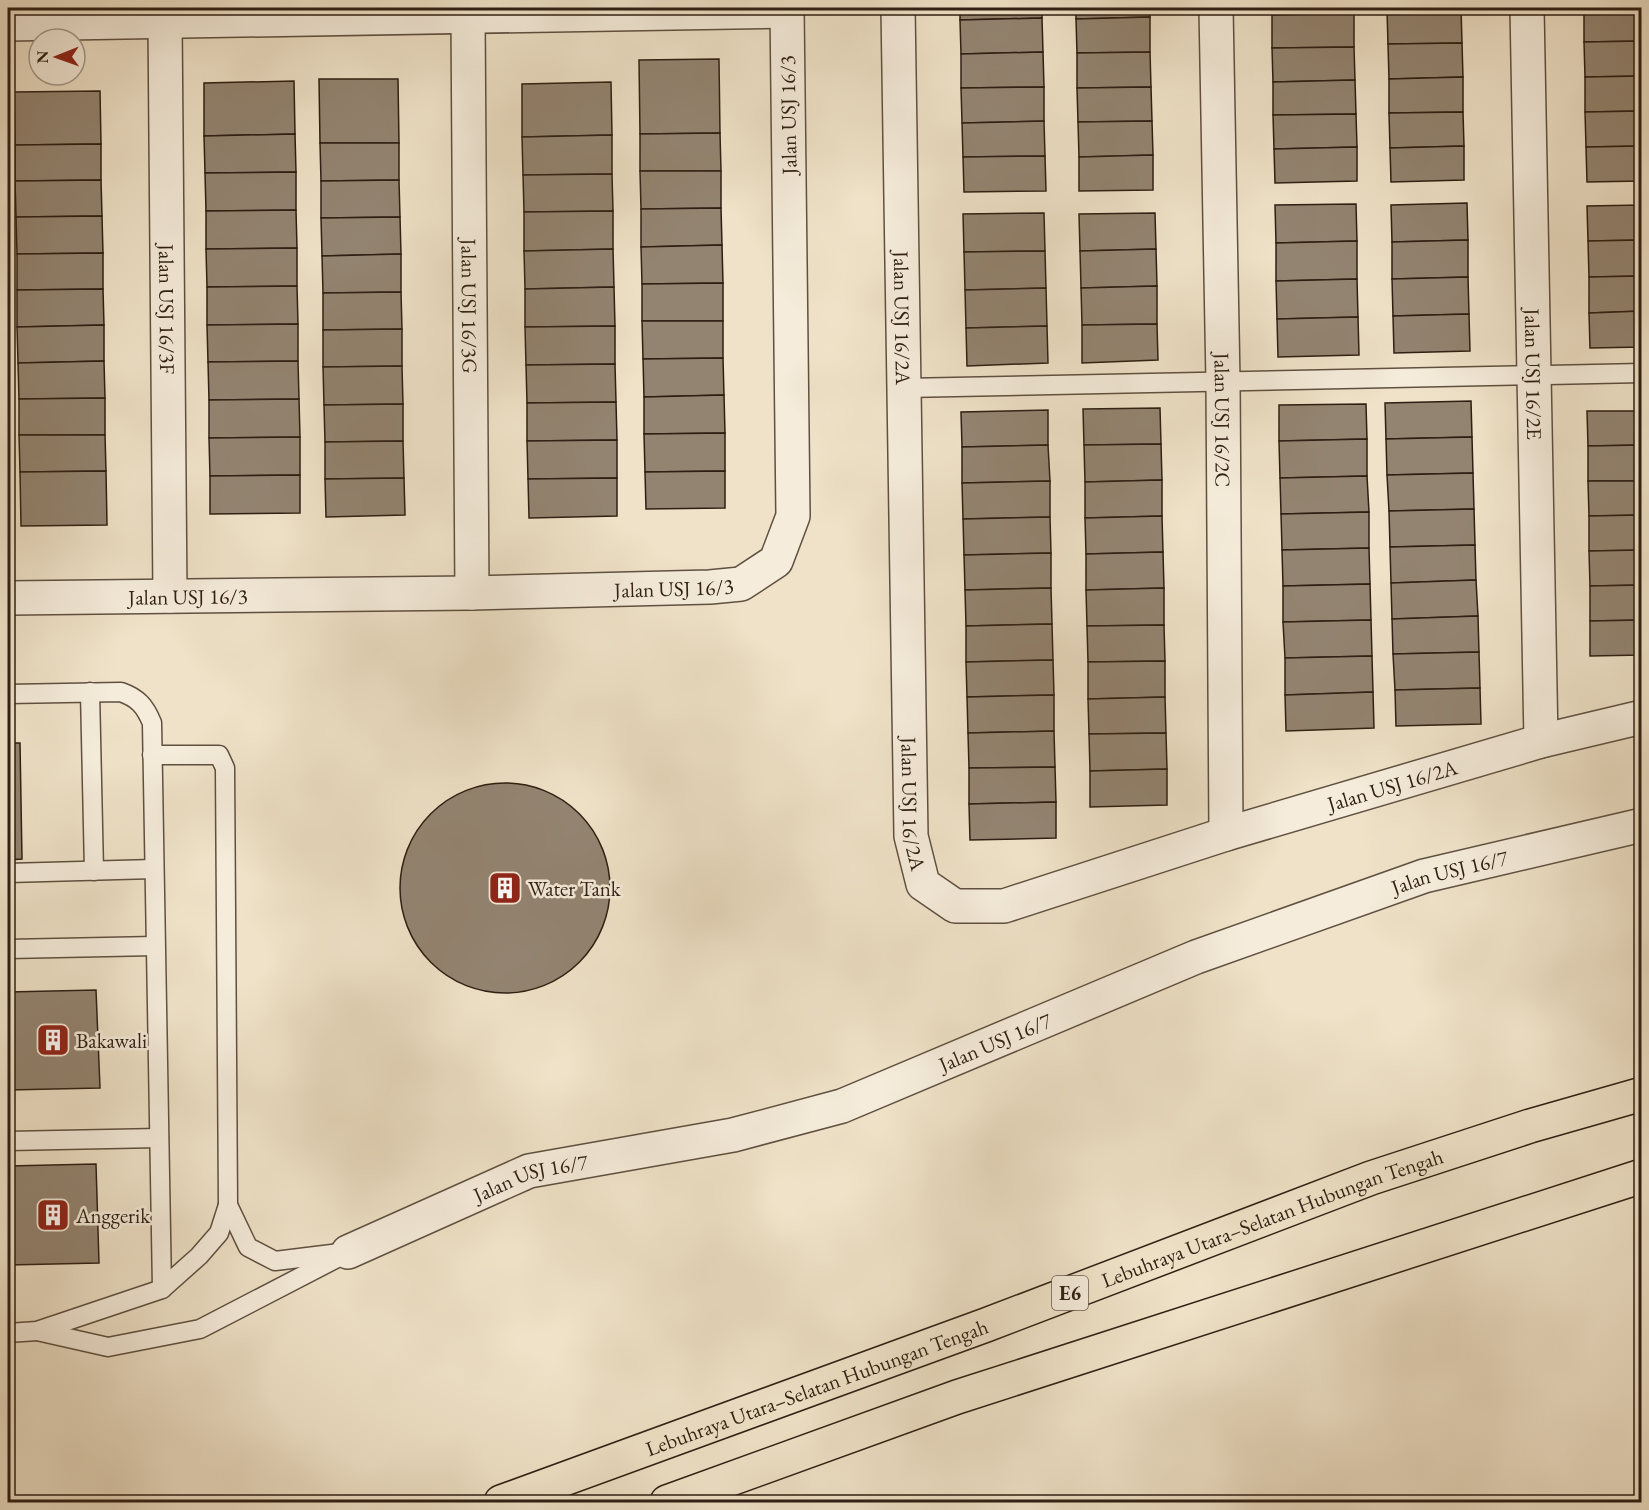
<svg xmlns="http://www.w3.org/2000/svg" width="1649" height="1510" viewBox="0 0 1649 1510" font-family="'EB Garamond',serif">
  <rect width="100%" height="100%" fill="#efe2c8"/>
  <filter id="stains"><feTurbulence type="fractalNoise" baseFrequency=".00333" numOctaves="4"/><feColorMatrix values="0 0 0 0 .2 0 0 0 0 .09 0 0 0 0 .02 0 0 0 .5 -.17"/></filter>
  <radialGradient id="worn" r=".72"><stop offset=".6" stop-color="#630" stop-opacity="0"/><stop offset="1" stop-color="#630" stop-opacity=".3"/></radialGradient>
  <g fill="#938471" stroke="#2f1f13" stroke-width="1.5">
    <path d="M960,8H1042V18L960,20Z"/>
    <path d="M1076,8H1150V17L1076,19Z"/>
    <path d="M1272,8H1354V13L1272,15Z"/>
    <path d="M1387,8H1461L1387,10Z"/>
    <path d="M1461,8L1462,43L1388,44L1387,10Z"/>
    <path d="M1584,8H1642V41L1584,42Z"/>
    <path d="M1354,13V47L1272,48V15Z"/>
    <path d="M1150,17V52L1077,53L1076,19Z"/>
    <path d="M1042,18L1043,52L961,54L960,20Z"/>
    <path d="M1642,41V76L1585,77L1584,42Z"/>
    <path d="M1462,43L1463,77L1389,79L1388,44Z"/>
    <path d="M1354,47L1355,80L1273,82L1272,48Z"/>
    <path d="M1043,52L1044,87L961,88V54Z"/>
    <path d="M1150,52L1151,87L1077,88V53Z"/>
    <path d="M719,59L720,133L640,134L639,60Z"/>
    <path d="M1642,76V111L1585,112V77Z"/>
    <path d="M1463,77V112L1389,113V79Z"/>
    <path d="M319,79H398L399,143H320Z"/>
    <path d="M1355,80L1356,114L1273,115V82Z"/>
    <path d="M294,81L295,134L204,136V83Z"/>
    <path d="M611,82L612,135L522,137V84Z"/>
    <path d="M1044,87V121L962,123L961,88Z"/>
    <path d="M1151,87L1152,121L1078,122L1077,88Z"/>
    <path d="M100,91L101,144L15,145L14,92Z"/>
    <path d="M1642,111V146L1586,147L1585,112Z"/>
    <path d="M1463,112L1464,146L1390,148L1389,113Z"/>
    <path d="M1356,114L1357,147L1274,149L1273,115Z"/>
    <path d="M1044,121L1045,156L963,157L962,123Z"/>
    <path d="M1152,121L1153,155L1079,157L1078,122Z"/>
    <path d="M720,133L721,171H640V134Z"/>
    <path d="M295,134L296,172L205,173L204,136Z"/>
    <path d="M612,135V174L523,175L522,137Z"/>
    <path d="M320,143H399V180L321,181Z"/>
    <path d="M101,144V180L15,181V145Z"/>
    <path d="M1464,146V180L1391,182L1390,148Z"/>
    <path d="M1642,146V181L1587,182L1586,147Z"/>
    <path d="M1357,147V181L1275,183L1274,149Z"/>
    <path d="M1153,155V190L1079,191V157Z"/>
    <path d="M1045,156L1046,191L964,192L963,157Z"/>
    <path d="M640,171H721V208L641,209Z"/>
    <path d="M296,172V210L206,211L205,173Z"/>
    <path d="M612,174L613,211L524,212L523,175Z"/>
    <path d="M101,180L102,216L16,217L15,181Z"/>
    <path d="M399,180L400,217L321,218V181Z"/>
    <path d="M1467,203L1468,240L1392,242L1391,205Z"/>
    <path d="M1356,204L1357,241L1276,243L1275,205Z"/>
    <path d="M1642,205V240L1588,241L1587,206Z"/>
    <path d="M721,208L722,245L641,247V209Z"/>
    <path d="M296,210L297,248L206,249V211Z"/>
    <path d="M613,211V249L524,251V212Z"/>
    <path d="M1044,213L1045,251L964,252L963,214Z"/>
    <path d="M1155,213L1156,249L1080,251L1079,214Z"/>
    <path d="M102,216L103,253L17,254L16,217Z"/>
    <path d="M400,217L401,254L322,256L321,218Z"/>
    <path d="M1468,240V277L1392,279V242Z"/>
    <path d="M1642,240V276L1589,277L1588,241Z"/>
    <path d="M1357,241V279L1276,281V243Z"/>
    <path d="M722,245L723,283L642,284L641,247Z"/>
    <path d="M297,248V286L207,287L206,249Z"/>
    <path d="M613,249L614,287L525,289L524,251Z"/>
    <path d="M1156,249L1157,286L1081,288L1080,251Z"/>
    <path d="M1045,251L1046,288L965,290L964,252Z"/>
    <path d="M103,253V289L17,290V254Z"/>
    <path d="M401,254V292L323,293L322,256Z"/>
    <path d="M1642,276V311L1589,313V277Z"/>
    <path d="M1468,277L1469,314L1393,316L1392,279Z"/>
    <path d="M1357,279L1358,317L1277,319L1276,281Z"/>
    <path d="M723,283V321H642V284Z"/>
    <path d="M297,286L298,324L207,325V287Z"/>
    <path d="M1157,286V324L1082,325L1081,288Z"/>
    <path d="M614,287L615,326L525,327V289Z"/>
    <path d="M1046,288L1047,326L966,328L965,290Z"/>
    <path d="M103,289L104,325L17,327V290Z"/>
    <path d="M401,292L402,329L323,330V293Z"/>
    <path d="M1642,311V347L1590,348L1589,313Z"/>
    <path d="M1469,314L1470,351L1394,353L1393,316Z"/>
    <path d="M1358,317L1359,355L1278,357L1277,319Z"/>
    <path d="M642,321H723V358L643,359Z"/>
    <path d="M298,324V361L208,362L207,325Z"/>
    <path d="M1157,324L1158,360L1082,363V325Z"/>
    <path d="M104,325V361L18,363L17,327Z"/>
    <path d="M615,326V364L526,365L525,327Z"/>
    <path d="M1047,326L1048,363L967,366L966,328Z"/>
    <path d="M402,329V366L323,367V330Z"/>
    <path d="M723,358L724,395L644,397L643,359Z"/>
    <path d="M104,361L105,398L19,399L18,363Z"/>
    <path d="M298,361L299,399L209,400L208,362Z"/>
    <path d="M615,364L616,402L527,403L526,365Z"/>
    <path d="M402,366L403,404L324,405L323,367Z"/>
    <path d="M724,395L725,433L644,434V397Z"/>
    <path d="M105,398V435H19V399Z"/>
    <path d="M299,399L300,437L209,438V400Z"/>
    <path d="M1471,401L1472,437L1386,439L1385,403Z"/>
    <path d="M616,402L617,440L527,441V403Z"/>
    <path d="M403,404V441L325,442L324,405Z"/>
    <path d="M1366,404L1367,439L1279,441V405Z"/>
    <path d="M1160,408L1161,444L1084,445L1083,409Z"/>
    <path d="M1048,410V445L962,447L961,412Z"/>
    <path d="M1587,411H1642V445L1588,446Z"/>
    <path d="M725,433V471L645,472L644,434Z"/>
    <path d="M19,435H105L106,471L20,472Z"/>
    <path d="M300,437V475L210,476L209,438Z"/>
    <path d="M1472,437L1473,473L1387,475L1386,439Z"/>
    <path d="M1367,439V476L1280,478L1279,441Z"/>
    <path d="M617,440V478L528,479L527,441Z"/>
    <path d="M403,441L404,478L325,479V442Z"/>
    <path d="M1161,444L1162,480L1085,482L1084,445Z"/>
    <path d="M1048,445L1050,481L962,483V447Z"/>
    <path d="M1642,445V481H1588V446Z"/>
    <path d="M106,471L107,525L21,526L20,472Z"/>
    <path d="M725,471V508L646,509L645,472Z"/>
    <path d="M1473,473L1474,509L1389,511L1387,475Z"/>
    <path d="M300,475V513L210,514V476Z"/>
    <path d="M1367,476L1369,512L1281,514L1280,478Z"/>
    <path d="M404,478L405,515L326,517L325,479Z"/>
    <path d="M617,478V516L529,518L528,479Z"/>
    <path d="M1162,480V516L1085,518V482Z"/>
    <path d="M1050,481V517L963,519L962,483Z"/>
    <path d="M1588,481H1642V515L1589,516Z"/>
    <path d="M1474,509L1475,545L1390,547L1389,511Z"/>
    <path d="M1369,512V548L1282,550L1281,514Z"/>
    <path d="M1642,515V550L1589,551V516Z"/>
    <path d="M1162,516L1163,552L1086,554L1085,518Z"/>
    <path d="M1050,517L1051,553L964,555L963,519Z"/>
    <path d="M1475,545L1476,580L1391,583L1390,547Z"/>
    <path d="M1369,548L1370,584L1283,586L1282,550Z"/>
    <path d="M1642,550V585L1590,586L1589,551Z"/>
    <path d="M1163,552L1164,588L1086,590V554Z"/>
    <path d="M1051,553V588L965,590L964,555Z"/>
    <path d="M1476,580L1478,616L1392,619L1391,583Z"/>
    <path d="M1370,584L1371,620L1283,622V586Z"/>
    <path d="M1642,585V620L1590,621V586Z"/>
    <path d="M1051,588L1052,624L966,626L965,590Z"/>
    <path d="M1164,588V625L1087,626L1086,590Z"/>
    <path d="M1478,616L1479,652L1393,654L1392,619Z"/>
    <path d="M1371,620L1372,656L1285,658L1283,622Z"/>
    <path d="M1642,620V655L1590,656V621Z"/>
    <path d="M1052,624L1053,660L966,662V626Z"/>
    <path d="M1164,625L1165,661L1088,662L1087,626Z"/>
    <path d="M1479,652L1480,688L1395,690L1393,654Z"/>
    <path d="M1372,656L1373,692L1285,695V658Z"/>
    <path d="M1053,660L1054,695L967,697L966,662Z"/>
    <path d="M1165,661V697L1088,699V662Z"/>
    <path d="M1480,688L1481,724L1396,726L1395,690Z"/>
    <path d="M1373,692L1374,728L1286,731L1285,695Z"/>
    <path d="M1054,695V731L968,733L967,697Z"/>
    <path d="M1165,697L1166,733L1089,734L1088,699Z"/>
    <path d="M1054,731L1055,767L969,768L968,733Z"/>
    <path d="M1166,733L1167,769L1090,771L1089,734Z"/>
    <path d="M8,743H20L22,859L8,860Z"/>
    <path d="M1055,767L1056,802L969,804V768Z"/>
    <path d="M1167,769V805L1090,807V771Z"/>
    <circle cx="505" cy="888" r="105"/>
    <path d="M1056,802V838L970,840L969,804Z"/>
    <path d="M96,990L100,1088L8,1090V992Z"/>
    <path d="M96,1164L99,1263L8,1265V1166Z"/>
  </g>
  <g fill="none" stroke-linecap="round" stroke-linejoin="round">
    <g stroke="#5f5040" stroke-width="21">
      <g id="lane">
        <path d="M904,388L1642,373"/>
        <path d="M90,692L94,871"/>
        <path d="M8,694L121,692C138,698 145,706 152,723L162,1289L37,1331L8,1333"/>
        <path d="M152,755H219L225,768L228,1205L248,1247L275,1261L348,1252"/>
        <path d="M8,873L154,869"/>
        <path d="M8,949L155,946"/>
        <path d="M8,1141L159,1138"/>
        <path d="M162,1289L199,1256L219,1233L228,1205"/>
        <path d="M37,1331L108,1347L200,1329L339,1257"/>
      </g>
    </g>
    <g stroke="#5f5040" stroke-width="36">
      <g id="street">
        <path id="s1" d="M898,8L911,836L923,884L955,906H1004L1226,834L1541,741L1642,717"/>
        <path id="s2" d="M1216,8L1223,382L1226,834"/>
        <path id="s3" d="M1527,8L1541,741"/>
        <path id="s4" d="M468,16L472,593"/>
        <path id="s5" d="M165,21L170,596"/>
        <path d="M8,24L787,11"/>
        <path id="s6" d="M8,598L472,593L710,587L741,584L776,561L793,516L787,8"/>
        <path id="s7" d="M348,1252L529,1171L733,1135L842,1106L1196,957L1424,876L1642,825"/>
      </g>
    </g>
    <g stroke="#2f1f13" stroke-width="36">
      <g id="highway">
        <path id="s8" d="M501,1502L986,1325L1371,1178L1530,1126L1642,1094"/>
        <path d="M667,1502L957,1397L1642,1176"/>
      </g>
    </g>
    <use href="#lane" stroke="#f5ecdb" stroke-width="18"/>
    <use href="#street" stroke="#f5ecdb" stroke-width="33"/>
    <use href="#highway" stroke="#efe2c8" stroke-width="33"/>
  </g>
  <defs>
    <g id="building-square" transform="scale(1.725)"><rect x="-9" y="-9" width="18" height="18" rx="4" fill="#8f2418" stroke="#f5ecdb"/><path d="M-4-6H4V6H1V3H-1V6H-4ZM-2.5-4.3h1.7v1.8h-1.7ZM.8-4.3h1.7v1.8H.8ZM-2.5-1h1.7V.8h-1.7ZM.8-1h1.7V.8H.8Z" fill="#fff"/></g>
  </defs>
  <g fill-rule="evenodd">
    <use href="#building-square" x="505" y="888"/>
    <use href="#building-square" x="53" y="1040"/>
    <use href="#building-square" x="53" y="1215"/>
  </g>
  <g text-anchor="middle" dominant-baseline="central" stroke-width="5" stroke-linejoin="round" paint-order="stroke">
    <rect fill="#f5ecdb" stroke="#6a5c4f" stroke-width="1.5" x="1052" y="1276" width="36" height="34" rx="4.5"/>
    <g font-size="20" font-weight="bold" fill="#2f1f13">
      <text x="1070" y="1293">E6</text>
    </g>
    <g font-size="21" fill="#2f1f13" stroke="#f5ecdb">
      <text transform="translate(788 115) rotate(-91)">Jalan USJ 16/3</text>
      <text stroke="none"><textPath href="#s4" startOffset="290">Jalan USJ 16/3G</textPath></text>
      <text stroke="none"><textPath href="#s5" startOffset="288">Jalan USJ 16/3F</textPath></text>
      <text stroke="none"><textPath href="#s1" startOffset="310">Jalan USJ 16/2A</textPath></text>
      <text stroke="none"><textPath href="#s3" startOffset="366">Jalan USJ 16/2E</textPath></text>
      <text stroke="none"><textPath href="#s2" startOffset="412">Jalan USJ 16/2C</textPath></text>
      <text stroke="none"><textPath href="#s6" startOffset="666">Jalan USJ 16/3</textPath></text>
      <text stroke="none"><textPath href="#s6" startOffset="180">Jalan USJ 16/3</textPath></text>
      <text stroke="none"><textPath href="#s1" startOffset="1372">Jalan USJ 16/2A</textPath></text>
      <text stroke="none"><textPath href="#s1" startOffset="796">Jalan USJ 16/2A</textPath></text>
      <text stroke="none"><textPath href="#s7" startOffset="1170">Jalan USJ 16/7</textPath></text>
      <text stroke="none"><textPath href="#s7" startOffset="684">Jalan USJ 16/7</textPath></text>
      <text stroke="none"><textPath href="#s7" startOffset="198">Jalan USJ 16/7</textPath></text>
      <text stroke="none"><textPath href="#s8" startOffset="822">Lebuhraya Utara–Selatan Hubungan Tengah</textPath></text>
      <text stroke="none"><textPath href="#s8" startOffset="336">Lebuhraya Utara–Selatan Hubungan Tengah</textPath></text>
    </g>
    <g font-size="21" fill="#2f1f13" stroke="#f5ecdb" text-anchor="start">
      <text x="528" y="888">Water Tank</text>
      <text x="76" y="1040">Bakawali</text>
      <text x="76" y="1215">Anggerik</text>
    </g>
  </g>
  <rect width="1649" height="1510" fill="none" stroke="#efe2c8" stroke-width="30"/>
  <rect x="9" y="9" width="1631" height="1492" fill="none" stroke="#2f1f13" stroke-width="3"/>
  <rect x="15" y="15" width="1619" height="1480" fill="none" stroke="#2f1f13" stroke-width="1.5"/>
  <g transform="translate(57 57) rotate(269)"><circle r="28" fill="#f5ecdb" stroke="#a69a8b" stroke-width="1.5"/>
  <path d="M0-4.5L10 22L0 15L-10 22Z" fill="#8f2418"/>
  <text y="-9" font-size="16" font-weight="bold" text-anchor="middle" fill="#2f1f13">N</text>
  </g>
  <rect width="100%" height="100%" filter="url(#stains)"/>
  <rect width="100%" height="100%" fill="url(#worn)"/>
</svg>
